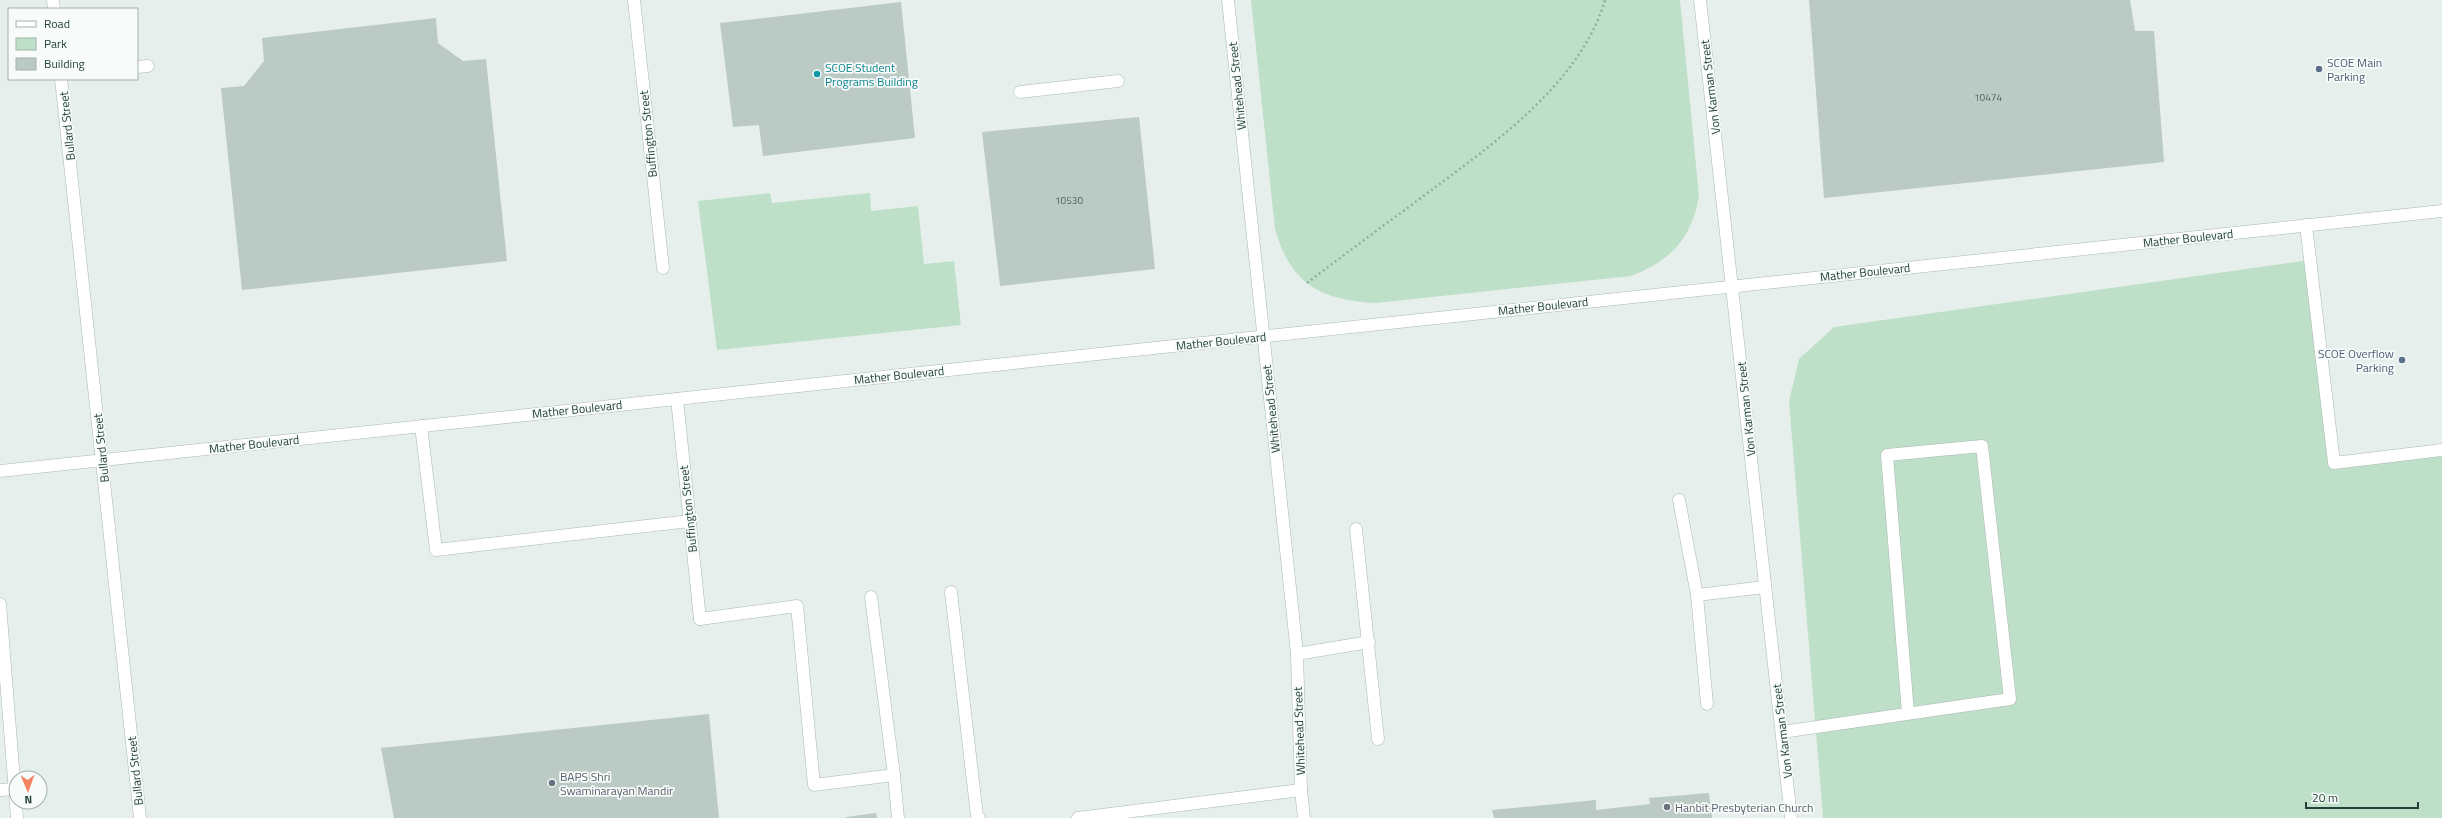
<svg xmlns="http://www.w3.org/2000/svg" width="2442" height="818" viewBox="0 0 2442 818" font-family="'Titillium Web',sans-serif">
  <rect width="100%" height="100%" fill="#e6efeb"/>
  <g fill="#bfe0c8">
    <path d="M1251,0H1680L1699,196C1691,240 1671,260 1631,276L1376,303C1321,300 1291,285 1275,229Z"/>
    <path d="M770,193L772,203L870,193L871,211L918,206L924,264L954,261L961,325L717,350L698,201Z"/>
    <path d="M2310,260L2334,463L2442,454V818H1823L1789,401L1799,359L1834,327Z"/>
  </g>
  <g fill="#bbcac4">
    <path d="M1809,0H2130L2135,31H2154L2164,162L1824,198Z"/>
    <path d="M901,2L915,138L763,156L759,125L733,127L720,23Z"/>
    <path d="M436,18L438,43L463,61L486,59L507,261L242,290L221,88L244,86L264,61L262,38Z"/>
    <path d="M1139,117L1155,269L1000,286L982,132Z"/>
    <path d="M709,714L719,818H394L381,748Z"/>
    <path d="M1709,793L1712,818H1494L1492,810L1596,800V810L1650,804L1649,798Z"/>
    <path d="M876,813L877,818H846V817Z"/>
  </g>
  <g fill="none" stroke-linecap="round" stroke-linejoin="round">
    <g stroke="#a8b8b2" stroke-width="13">
      <g id="service">
        <path d="M137,67L148,66"/>
        <path d="M1020,92L1118,81"/>
        <path d="M2306,225L2334,463L2442,450"/>
        <path d="M421,426L436,550L690,521"/>
        <path d="M1679,500L1697,595L1707,704"/>
        <path d="M1356,529L1378,739"/>
        <path d="M951,592L977,816L979,818"/>
        <path d="M1697,595L1765,587"/>
        <path d="M871,597L894,775"/>
        <path d="M0,604L17,818"/>
        <path d="M700,619L797,606L814,785L894,775L898,818"/>
        <path d="M1297,654L1369,642"/>
        <path d="M1782,732L2010,699L1982,446L1887,455L1908,713"/>
        <path d="M0,790L15,789"/>
        <path d="M1078,818L1301,790"/>
      </g>
    </g>
    <g stroke="#a8b8b2" stroke-width="13">
      <g id="minor">
        <path d="M53,0L54,9"/>
        <path d="M634,0L663,268"/>
        <path d="M61,79L140,818"/>
        <path d="M677,399L700,619"/>
      </g>
    </g>
    <g stroke="#a8b8b2" stroke-width="13">
      <g id="tertiary">
        <path d="M1228,0L1297,654L1301,790L1304,818"/>
        <path d="M1700,0L1791,818"/>
        <path d="M0,471L2442,211"/>
      </g>
    </g>
    <path stroke="#86b3a5" stroke-width="2.5" stroke-dasharray="2 3" stroke-linecap="butt" d="M1307,283C1346,253 1386,224 1426,194C1492,145 1581,83 1605,0"/>
    <use href="#service" stroke="#fff" stroke-width="12"/>
    <use href="#minor" stroke="#fff" stroke-width="12"/>
    <use href="#tertiary" stroke="#fff" stroke-width="12"/>
  </g>
  <g fill="#5c6f8a" stroke="#f7fbf9" stroke-width="1.5">
    <circle cx="2319" cy="69" r="4"/>
    <circle cx="2402" cy="360" r="4"/>
  </g>
  <circle fill="#0f9aa8" stroke="#f7fbf9" stroke-width="1.5" cx="817" cy="74" r="4"/>
  <g fill="#6b7280" stroke="#f7fbf9" stroke-width="1.5">
    <circle cx="552" cy="783" r="4"/>
    <circle cx="1667" cy="807" r="4"/>
  </g>
  <g text-anchor="middle" dominant-baseline="central" stroke-width="3.5" stroke-linejoin="round" paint-order="stroke">
    <g font-size="10" fill="#4a645c">
      <text x="1988" y="97">10474</text>
      <text x="1069" y="200">10530</text>
    </g>
    <g font-size="12" fill="#4e5e75" stroke="#f7fbf9" text-anchor="start">
      <text x="2327" y="62">SCOE Main<tspan x="2327" dy="14">Parking</tspan></text>
      <text x="2394" y="353" text-anchor="end">SCOE Overflow<tspan x="2394" dy="14">Parking</tspan></text>
    </g>
    <g font-size="12" fill="#0d838f" stroke="#f7fbf9" text-anchor="start">
      <text x="825" y="67">SCOE Student<tspan x="825" dy="14">Programs Building</tspan></text>
    </g>
    <g font-size="12" fill="#24423a" stroke="#f7fbf9">
      <text transform="translate(1237 86) rotate(-96)">Whitehead Street</text>
      <text transform="translate(1710 87) rotate(-97)">Von Karman Street</text>
      <text transform="translate(67 126) rotate(-96)">Bullard Street</text>
      <text transform="translate(648 134) rotate(-96)">Buffington Street</text>
      <text transform="translate(2188 238) rotate(-6)">Mather Boulevard</text>
      <text transform="translate(1865 272) rotate(-6)">Mather Boulevard</text>
      <text transform="translate(1543 306) rotate(-6)">Mather Boulevard</text>
      <text transform="translate(1221 341) rotate(-6)">Mather Boulevard</text>
      <text transform="translate(899 375) rotate(-6)">Mather Boulevard</text>
      <text transform="translate(577 409) rotate(-6)">Mather Boulevard</text>
      <text transform="translate(1271 409) rotate(-96)">Whitehead Street</text>
      <text transform="translate(1746 409) rotate(-96)">Von Karman Street</text>
      <text transform="translate(254 444) rotate(-6)">Mather Boulevard</text>
      <text transform="translate(101 448) rotate(-96)">Bullard Street</text>
      <text transform="translate(688 509) rotate(-96)">Buffington Street</text>
      <text transform="translate(1299 731) rotate(-92)">Whitehead Street</text>
      <text transform="translate(1782 731) rotate(-97)">Von Karman Street</text>
      <text transform="translate(135 771) rotate(-96)">Bullard Street</text>
    </g>
    <g font-size="12" fill="#5b616d" stroke="#f7fbf9" text-anchor="start">
      <text x="560" y="776">BAPS Shri<tspan x="560" dy="14">Swaminarayan Mandir</tspan></text>
      <text x="1675" y="807">Hanbit Presbyterian Church</text>
    </g>
  </g>
  <rect x="8" y="8" width="130" height="72" fill="#f7fbf9" stroke="#a3b1ad"/>
  <rect x="16" y="21" width="20" height="6" fill="#ffffff" stroke="#a3b1ad"/>
  <text x="44" y="28" font-size="12" fill="#24423a">Road</text>
  <rect x="16" y="38" width="20" height="12" fill="#bfe0c8" stroke="#a3b1ad"/>
  <text x="44" y="48" font-size="12" fill="#24423a">Park</text>
  <rect x="16" y="58" width="20" height="12" fill="#bbcac4" stroke="#a3b1ad"/>
  <text x="44" y="68" font-size="12" fill="#24423a">Building</text>
  <g transform="translate(28 790) rotate(178)"><circle r="19" fill="#f7fbf9" stroke="#a3b1ad"/>
  <path d="M0-3L7 15L0 10L-7 15Z" fill="#f4845f"/>
  <text y="-6" font-size="11" font-weight="bold" text-anchor="middle" fill="#24423a">N</text>
  </g>
  <path d="M2306 802v6h112v-6" fill="none" stroke="#24423a" stroke-width="2"/>
  <text x="2312" y="802" font-size="12" fill="#24423a" stroke="#f7fbf9" stroke-width="3" paint-order="stroke">20 m</text>
</svg>
